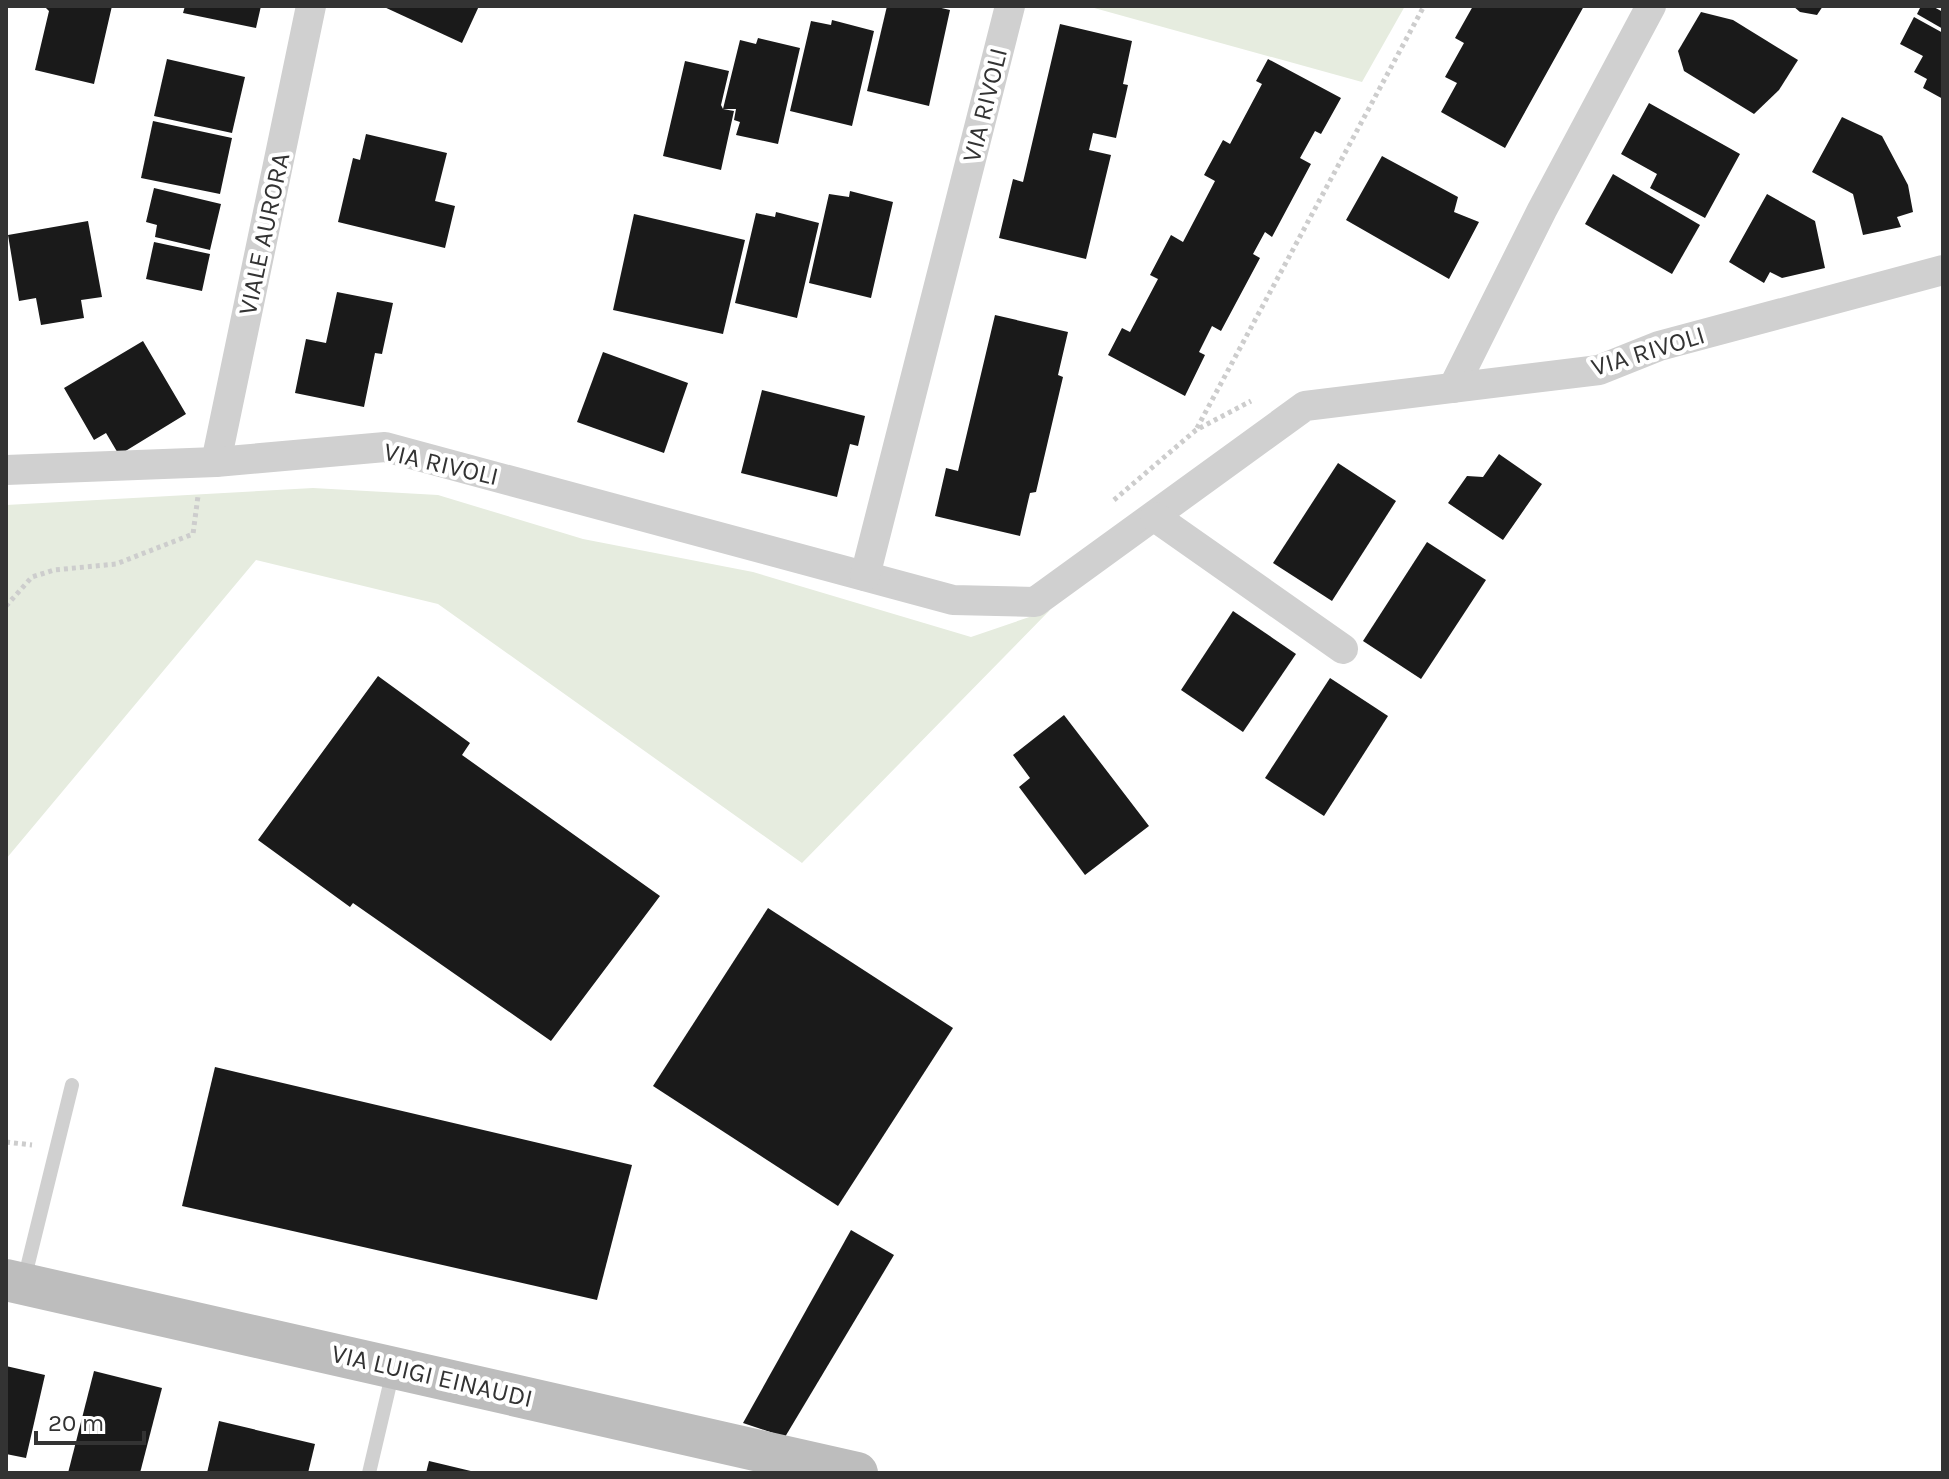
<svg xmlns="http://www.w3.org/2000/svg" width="1949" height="1479" viewBox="0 0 1949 1479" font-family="Karla,sans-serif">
  <rect width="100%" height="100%" fill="#fff"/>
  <g fill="#e6ecdf">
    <path d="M1087,6H1405L1362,82Z"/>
    <path d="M313,488L438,495L583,539L753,572L971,637L1050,610L802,863L438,604L256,560L6,859V505Z"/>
  </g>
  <g fill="#1a1a1a">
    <path d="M44,6H112L94,84L35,70L49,11Z"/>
    <path d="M185,6H261L256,28L183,13Z"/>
    <path d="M382,6H479L462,43Z"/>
    <path d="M887,6H933L950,10L929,106L867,91Z"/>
    <path d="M1473,6H1584L1505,148L1441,112L1457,83L1445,77L1464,43L1455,38Z"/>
    <path d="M1793,6H1823L1817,15L1800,12Z"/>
    <path d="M1921,6H1932L1943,12V29L1917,14Z"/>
    <path d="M1701,12L1733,20L1798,60L1779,90L1754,114L1684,71L1678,51Z"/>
    <path d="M1914,17L1943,33V99L1923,88L1927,79L1914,72L1923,56L1900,44Z"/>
    <path d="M832,20L874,31L852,126L790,111L811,21L831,25Z"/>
    <path d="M1060,24L1132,41L1123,84L1128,85L1116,138L1093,133L1089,150L1111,155L1086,259L999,238L1013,179L1023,182Z"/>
    <path d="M758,38L800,48L778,144L736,135L740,122L734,120L736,109H723L740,40L756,44Z"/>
    <path d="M167,59L245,77L232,133L154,116Z"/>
    <path d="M1268,59L1341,98L1321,134L1315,131L1300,158L1311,164L1272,237L1265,232L1253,254L1260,258L1221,331L1212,326L1199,352L1205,355L1185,396L1108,355L1122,328L1130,332L1158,279L1150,275L1171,235L1183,242L1215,181L1204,175L1223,140L1230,144L1262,84L1256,81Z"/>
    <path d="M685,61L729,71L721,105L723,109L734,111L721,170L663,156Z"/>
    <path d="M1649,103L1740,154L1705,218L1650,188L1657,174L1621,154Z"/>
    <path d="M1842,117L1882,136L1908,185L1913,212L1897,217L1901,227L1863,235L1853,194L1812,172Z"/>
    <path d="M153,121L232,138L220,194L141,178Z"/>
    <path d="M366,134L447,153L435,201L455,206L445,248L338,222L353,158L360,160Z"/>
    <path d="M1382,156L1458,197L1454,212L1479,222L1449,279L1346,220Z"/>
    <path d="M1613,174L1700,225L1672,274L1585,224Z"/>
    <path d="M154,188L221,204L210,250L155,237L157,225L146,222Z"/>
    <path d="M850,191L893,202L871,298L809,283L829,194L849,197Z"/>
    <path d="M1767,194L1815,221L1825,268L1782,278L1770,272L1764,283L1729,262Z"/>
    <path d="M776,212L819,223L797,318L735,303L756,213L775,217Z"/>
    <path d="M634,214L745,240L723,334L613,310Z"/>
    <path d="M88,221L102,297L81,300L84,318L41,325L36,298L19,301L8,235Z"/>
    <path d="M154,242L210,254L202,291L146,279Z"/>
    <path d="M337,292L393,303L382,354L375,353L364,407L295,393L306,339L326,343Z"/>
    <path d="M995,315L1068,332L1058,375L1063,377L1036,492L1030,493L1020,536L935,516L946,468L958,471Z"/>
    <path d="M143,341L186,414L119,455L106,433L94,440L64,388Z"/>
    <path d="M603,352L688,383L664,453L577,422Z"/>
    <path d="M762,390L865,416L858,446L850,444L837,497L741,473Z"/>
    <path d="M1499,454L1542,484L1503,540L1448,503L1467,476L1483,477Z"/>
    <path d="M1338,463L1396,501L1332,601L1273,563Z"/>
    <path d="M1427,542L1486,580L1421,679L1363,641Z"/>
    <path d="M1233,611L1296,654L1243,732L1181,690Z"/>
    <path d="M378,676L470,743L462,755L660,896L551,1041L353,903L350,907L258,840Z"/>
    <path d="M1330,678L1388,716L1324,816L1265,778Z"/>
    <path d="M1064,715L1149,826L1085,875L1019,787L1030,778L1013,755Z"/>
    <path d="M768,908L953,1028L838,1206L653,1086Z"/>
    <path d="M215,1067L632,1165L597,1300L182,1206Z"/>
    <path d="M851,1230L894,1255L785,1437L743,1423Z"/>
    <path d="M6,1366L45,1375L26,1458L6,1454Z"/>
    <path d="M94,1371L162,1388L140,1473H68Z"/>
    <path d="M219,1421L315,1444L308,1473H207Z"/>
    <path d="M429,1461L475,1472V1473H426Z"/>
  </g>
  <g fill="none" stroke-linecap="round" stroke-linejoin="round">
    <g stroke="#cdcdcd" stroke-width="5" stroke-dasharray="4 4" stroke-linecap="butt">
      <path d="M1197,428L1424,6"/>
      <path d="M1114,500L1196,430L1251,401"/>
      <path d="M6,606L32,577L54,570L116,564L193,534L198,496"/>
      <path d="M6,1142L32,1145"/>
    </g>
    <g stroke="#d0d0d0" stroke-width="14">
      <path d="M24,1280L72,1085"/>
      <path d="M369,1473L393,1371"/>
    </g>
    <g stroke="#d0d0d0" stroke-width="30">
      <path d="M1453,388L1542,210L1651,6"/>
      <path d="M216,462L311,6"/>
      <path d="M6,470L216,462L385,447L953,600L1035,602L1305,406L1599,370L1659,346L1943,270"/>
      <path d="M1155,517L1343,649"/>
      <path d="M865,576L1010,6"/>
    </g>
    <path stroke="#bdbdbd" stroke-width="42" d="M6,1280L857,1473"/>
  </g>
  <g text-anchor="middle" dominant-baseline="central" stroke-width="8" stroke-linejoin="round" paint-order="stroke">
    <g font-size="26" fill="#333" stroke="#fff">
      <text transform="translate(985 105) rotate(-76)">VIA RIVOLI</text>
      <text transform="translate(264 234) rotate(-78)">VIALE AURORA</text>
      <text transform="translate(1648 351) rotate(-17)">VIA RIVOLI</text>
      <text transform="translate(441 464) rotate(13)">VIA RIVOLI</text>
      <text transform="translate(432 1376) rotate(13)">VIA LUIGI EINAUDI</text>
    </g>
  </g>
  <rect width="1949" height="1479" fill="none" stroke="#333333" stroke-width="16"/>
  <path d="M36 1431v12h108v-12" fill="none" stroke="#333333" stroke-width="4"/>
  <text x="48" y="1431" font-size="24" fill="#333333" stroke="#ffffff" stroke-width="6" paint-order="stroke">20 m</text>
</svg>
